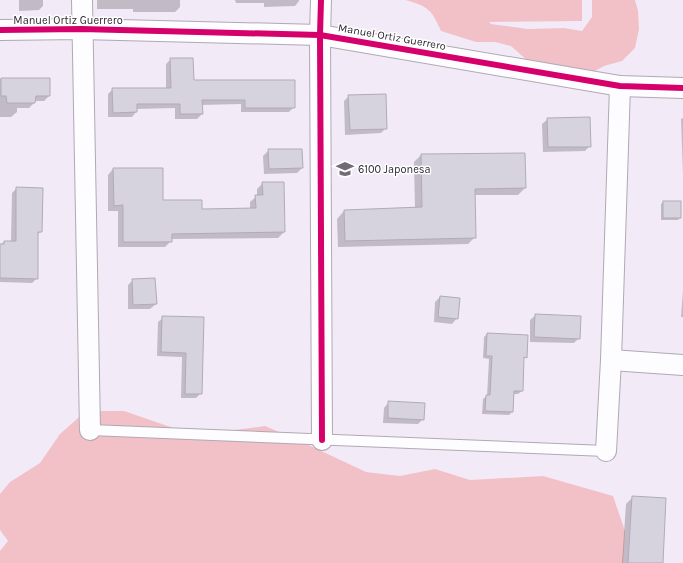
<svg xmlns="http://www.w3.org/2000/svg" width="683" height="563" viewBox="0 0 683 563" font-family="Karla,sans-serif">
  <rect width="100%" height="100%" fill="#f3eaf8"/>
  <g fill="#f2c1c8">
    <path d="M405,0H582V21L489,22L491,24L528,29L564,28L582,31L592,17V0H635L638,11L639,29L635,48L622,61L604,66L588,75L539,71L511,46L495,42H476L441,31C432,10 428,6 405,0Z"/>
    <path d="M86,411H124L194,435L265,426L298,440L366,472L400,476L435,469L470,480L543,476L613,496L625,531L623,563H0V551L8,541L0,530V494L10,482L40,463L60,434Z"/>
  </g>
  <g fill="#0003">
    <path d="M19,0H43V6L39,10L19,11Z"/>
    <path d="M97,0H180V7L175,12H133V9H97Z"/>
    <path d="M235,0H299V1L295,6L264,7V3H236Z"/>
    <path d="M171,59L193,81L294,107L289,112H241V104L201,105L202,114L197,119H175V108L136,109V112L132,117H108V94L113,89H166V64Z"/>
    <path d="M0,79H49V96L44,101H34V103L29,108H17V112L11,117H0Z"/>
    <path d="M349,96L386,128L381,133L345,135L344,101Z"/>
    <path d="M683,118V175L681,119Z"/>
    <path d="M548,119L590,146L585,151L543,152L542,124Z"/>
    <path d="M269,150H301L302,168L297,173L264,174L263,156Z"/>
    <path d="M421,155L525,188L518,195H474L475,237L468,244L338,247L337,219L344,211L415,209L414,162Z"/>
    <path d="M113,169L162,201L201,210L250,209V202L257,196V189L263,183H283L284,232L278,238L171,239V241L165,247H118V211H108V175Z"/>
    <path d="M17,188L41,231L37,235V278L32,283L0,282V245L4,242H11L12,193Z"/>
    <path d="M663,202L680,218L678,220H661V204Z"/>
    <path d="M133,280L156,304L150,309H128V285Z"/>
    <path d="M683,290V317H681Z"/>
    <path d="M440,297L457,318L452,324L434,322L435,302Z"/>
    <path d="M536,315L579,338L574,343L530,342V320Z"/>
    <path d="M163,318H203L201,393L196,398H181L182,357L157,356L158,322Z"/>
    <path d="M487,334L526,357L522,360V391L518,394H513L512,412L509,415L482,414L483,399L487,396L489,359L483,358L484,337Z"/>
    <path d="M389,402L423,419L418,424L383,423L384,408Z"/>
    <path d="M633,497L662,563H622L626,504Z"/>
  </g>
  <g fill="#d6d2de" stroke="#afacb7">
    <path d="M170,58H193L194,80H295V108H245V100H202L203,114H180V104H137V112L113,113L112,88H171Z"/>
    <path d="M1,78H50V96H36L35,103H7L6,96H1Z"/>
    <path d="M386,94L387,129L350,130L348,95Z"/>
    <path d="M590,117L591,147H548L547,118Z"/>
    <path d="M268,149H302L303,168L269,169Z"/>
    <path d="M525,153L526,188L475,189L476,238L345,241L344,210L422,207L421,154Z"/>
    <path d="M113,168H163V200H202V209L256,208L255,195H263L262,182H284L285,232L172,234V242H123V205L114,206Z"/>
    <path d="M16,187L43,188L42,232H38V279L0,278V244H4V241H16Z"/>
    <rect x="663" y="201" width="18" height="17"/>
    <path d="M155,278L157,304L133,305L132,279Z"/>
    <path d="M440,296L460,298L458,319L438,317Z"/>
    <path d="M535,314L581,316L580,339L534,337Z"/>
    <path d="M162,316L204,317L202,394H185L186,353L161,352Z"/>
    <path d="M487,333L528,335L527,358L524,357L523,391H514L513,412L485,411L486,395H490L492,356H486Z"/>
    <path d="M388,401L425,403L424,420L388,418Z"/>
    <path d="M632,496L666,498L663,563H628Z"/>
  </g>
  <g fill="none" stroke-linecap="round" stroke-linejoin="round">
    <g stroke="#b0a9b4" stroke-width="12">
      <path id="service" d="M90,430L606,451"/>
    </g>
    <g stroke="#b0a9b4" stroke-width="22">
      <g id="minor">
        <path d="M82,0L90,430"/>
        <path d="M321,0L320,35L322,440"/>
        <path d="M0,30L81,29L320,35L620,86L683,88"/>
        <path d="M611,360L683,365"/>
        <path d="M606,451L611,360L620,86"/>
      </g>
    </g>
    <use href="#service" stroke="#fdfcfe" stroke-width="10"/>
    <use href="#minor" stroke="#fdfcfe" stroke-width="20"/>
    <g stroke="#fff" stroke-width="8">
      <g id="cycleway">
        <path d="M321,0L320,35L322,440"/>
        <path d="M0,30L81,29L320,35L620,86L683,88"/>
      </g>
    </g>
    <use href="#cycleway" stroke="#d6006c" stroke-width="6"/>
  </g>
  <defs>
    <g id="school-bare" transform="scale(1.38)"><path d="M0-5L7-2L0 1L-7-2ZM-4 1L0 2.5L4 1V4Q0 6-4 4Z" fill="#726b77" stroke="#fff" stroke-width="2.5" paint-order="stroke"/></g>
  </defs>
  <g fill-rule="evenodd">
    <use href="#school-bare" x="345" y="169"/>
  </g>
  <g text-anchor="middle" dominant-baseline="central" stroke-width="3" stroke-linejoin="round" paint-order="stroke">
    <g font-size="11" fill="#2d2731" stroke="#fff">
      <text x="68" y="20">Manuel Ortiz Guerrero</text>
      <text transform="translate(392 37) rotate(10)">Manuel Ortiz Guerrero</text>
    </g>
    <g font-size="11" fill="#2d2731" stroke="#fff" text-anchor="start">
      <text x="358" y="169">6100 Japonesa</text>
    </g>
  </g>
</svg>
